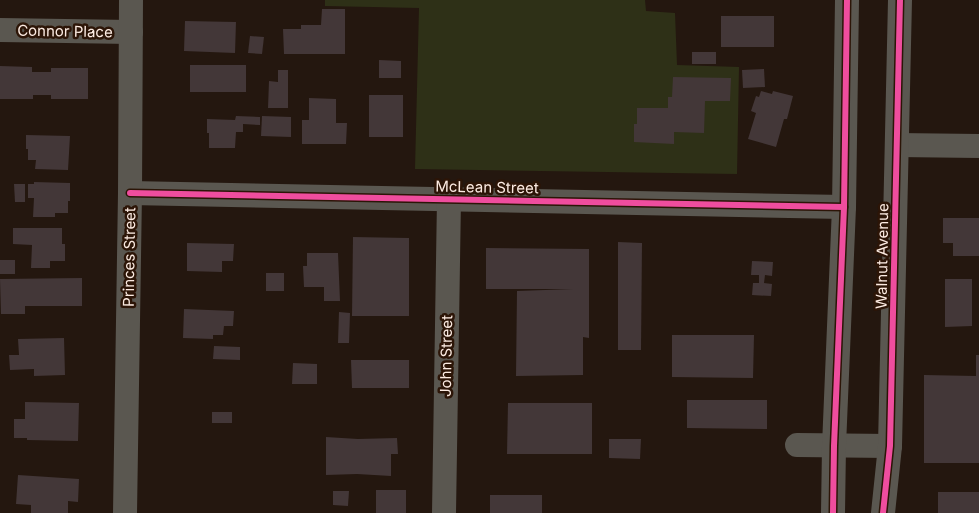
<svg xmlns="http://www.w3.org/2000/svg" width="979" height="513" viewBox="0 0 979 513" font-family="Inter,sans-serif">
  <rect width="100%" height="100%" fill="#24170f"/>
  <path fill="#2e3017" d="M325,0H645L646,11L675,13L677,65L739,67L737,174L415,169L419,8L325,6Z"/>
  <g fill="#433738">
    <path d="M322,9H345V54H284L283,29H301V25H321Z"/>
    <rect x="721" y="16" width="53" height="31"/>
    <path d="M185,21L236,22L235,53L184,51Z"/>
    <path d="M250,36L264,37L262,54L248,53Z"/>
    <rect x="692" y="52" width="24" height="12"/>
    <path d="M379,60L401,61V78H379Z"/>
    <rect x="190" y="65" width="56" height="27"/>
    <path d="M0,66L32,67V72H51V68H88V99H51V95H33V99H0Z"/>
    <path d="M764,69L765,87L743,88L742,70Z"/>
    <path d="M278,70H288V108H268L269,81L278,82Z"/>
    <path d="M673,77L731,78L730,101H705L704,133L674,132V144L634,142V124H637V108H668V97H672Z"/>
    <path d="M761,91L772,94L773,91L793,96L787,119H784L776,147L748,139L756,113L751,111L756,96L759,97Z"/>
    <rect x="369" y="95" width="34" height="42"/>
    <path d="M309,98L336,99V123H347L346,144H302V120H309Z"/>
    <path d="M236,116L260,117V125L243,124V132H236L235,148H209V133H207V119L235,120Z"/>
    <path d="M262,116L291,117V137L261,136Z"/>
    <path d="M26,135L70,136L68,170L35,169L36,160H28V149H26Z"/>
    <path d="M34,182L70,183V201H68V213H55V217H33L34,198H28V184H34Z"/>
    <path d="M14,184H25V202H15Z"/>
    <path d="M943,218H979V256H953V243H943Z"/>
    <path d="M13,228H62V244H65V261H50V268H31L32,245L13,244Z"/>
    <path d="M353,237L409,238V316H352Z"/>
    <path d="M618,242L642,243L641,350H618Z"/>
    <path d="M187,243L234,244L233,261H222V272L187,271Z"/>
    <path d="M486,248L589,249V338L583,337V375L516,376L517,291L573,289H486Z"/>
    <path d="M307,253H338L340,301H324V287H304L303,266H307Z"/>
    <rect x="0" y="260" width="15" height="14"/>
    <path d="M752,261L773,262L772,276L765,275L764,283L772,284L771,296L752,295L753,283H759V275H751Z"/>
    <rect x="266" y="273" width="18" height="18"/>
    <path d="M82,278V306H25V314H1L0,279Z"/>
    <path d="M945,279H972V326L945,327Z"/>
    <path d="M184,309L234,311L233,326H224L223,335H213V339L183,338Z"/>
    <path d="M339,312L350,313L349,343H338Z"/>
    <path d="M672,335H754L753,378L672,377Z"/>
    <path d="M64,338L65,375L34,376V369L10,370L9,355H19L18,339Z"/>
    <path d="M214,346L240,347V360L213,359Z"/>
    <path d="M976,355H979V463H924V375L976,376Z"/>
    <path d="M351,360H409V388H352Z"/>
    <path d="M293,363L317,364V384H292Z"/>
    <path d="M687,400H767V429L687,428Z"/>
    <path d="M25,402L79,403L78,441L27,440V438H14V419H25Z"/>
    <path d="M508,403H592V454H507Z"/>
    <rect x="212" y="412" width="20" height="11"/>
    <path d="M326,437L358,439L397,438L398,454H391V476L357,474L326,475Z"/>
    <path d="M609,439H641L640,459L609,458Z"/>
    <path d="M18,475L79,479L78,502L68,501V513H31V505L16,504Z"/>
    <rect x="376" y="490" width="30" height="23"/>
    <path d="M333,491H349L348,506L333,505Z"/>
    <rect x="938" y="492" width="41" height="21"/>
    <rect x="490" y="495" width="52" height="18"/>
  </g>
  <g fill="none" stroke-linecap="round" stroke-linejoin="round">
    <g stroke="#5a5750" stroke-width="24">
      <path d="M0,30L131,32"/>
      <path d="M897,145L979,146"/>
      <path d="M130,193L844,207"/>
      <path d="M797,445L890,446"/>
      <path d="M125,513L130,193L131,0"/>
      <path d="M444,513L449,199"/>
      <path d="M833,513L834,446L844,207L847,0"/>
      <path d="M883,513L890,446L900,0"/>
    </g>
    <g stroke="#2c1507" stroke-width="9">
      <g id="cycleway">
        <path d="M130,193L844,207"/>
        <path d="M833,513L834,446L844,207L847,0"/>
        <path d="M883,513L890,446L900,0"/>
      </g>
    </g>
    <use href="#cycleway" stroke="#ef4d9e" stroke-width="6"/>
  </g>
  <g text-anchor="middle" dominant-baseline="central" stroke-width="5" stroke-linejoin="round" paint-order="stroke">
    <g font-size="15" fill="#fcebe2" stroke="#2c1507">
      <text transform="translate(65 31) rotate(1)">Connor Place</text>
      <text transform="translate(487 187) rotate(1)">McLean Street</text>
      <text transform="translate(882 256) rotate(-89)">Walnut Avenue</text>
      <text transform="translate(129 257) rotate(-89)">Princes Street</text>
      <text transform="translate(446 356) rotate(-89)">John Street</text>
    </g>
  </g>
</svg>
